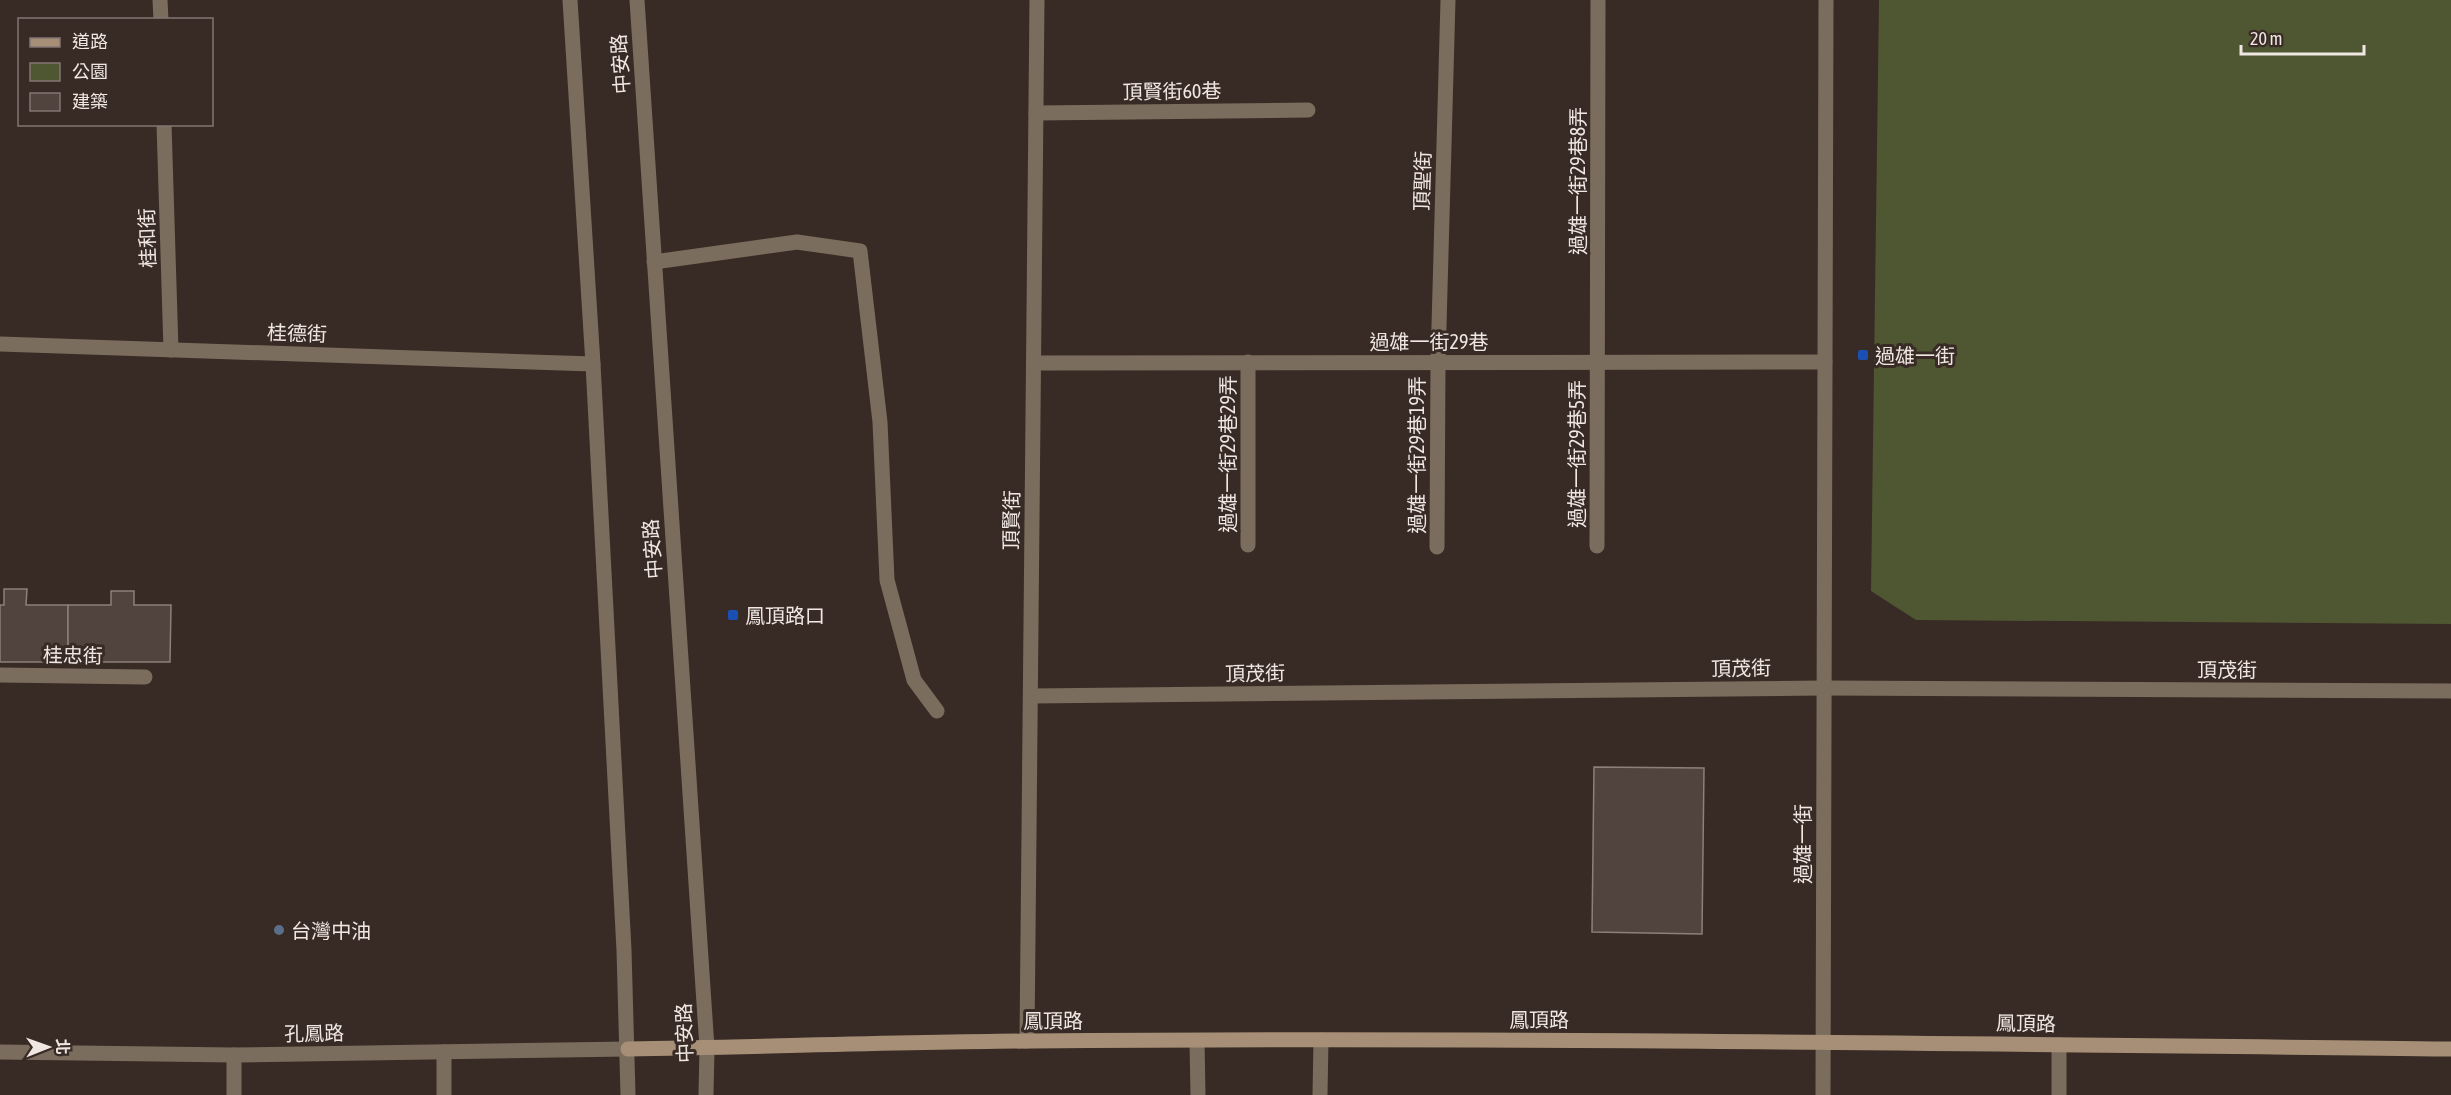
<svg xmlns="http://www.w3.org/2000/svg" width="2451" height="1095" viewBox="0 0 2451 1095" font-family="'Asap Condensed','Noto Sans TC',sans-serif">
  <rect width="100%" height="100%" fill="#382b25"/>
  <path fill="#4f5632" d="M1879,0H2451V624L1916,620L1871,591Z"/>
  <g fill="#51433e" stroke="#8f7f7a" stroke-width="1.5">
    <path d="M4,589H27L26,605H68V662H0V605H4Z"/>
    <path d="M111,591H134V605H171L170,662H68V605H111Z"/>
    <path d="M1594,767L1704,768L1702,934L1592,932Z"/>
  </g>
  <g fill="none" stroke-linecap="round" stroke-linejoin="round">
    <g stroke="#7b6d5d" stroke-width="15">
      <path d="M654,262L797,242L860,251L880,422L887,580L914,680L937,711"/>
      <path d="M1197,1041L1198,1095"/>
      <path d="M1320,1095L1321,1040"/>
    </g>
    <g stroke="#7b6d5d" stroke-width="15">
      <path d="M160,0L161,20"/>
      <path d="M1036,113L1308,110"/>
      <path d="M164,124L171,350"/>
      <path d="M0,344L593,364"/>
      <path d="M1034,363L1825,362"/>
      <path d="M1248,545V362"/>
      <path d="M1597,546L1598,0"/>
      <path d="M1437,547L1438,362L1448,0"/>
      <path d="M0,675L145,677"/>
      <path d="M1031,696L1823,688L2451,691"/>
      <path d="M1027,1041L1037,0"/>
      <path d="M2059,1045V1095"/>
      <path d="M0,1052L234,1055L628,1049"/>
      <path d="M234,1095V1055"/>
      <path d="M444,1095V1052"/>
      <path d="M1823,1095L1826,0"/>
    </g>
    <g stroke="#7b6d5d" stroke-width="15">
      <path d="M570,0L593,364L624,950L628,1095"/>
      <path d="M637,0L707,1048L706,1095"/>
    </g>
    <path stroke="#a68f76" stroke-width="15" d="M628,1049C762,1047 896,1042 1031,1041C1504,1037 1978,1044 2451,1049"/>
  </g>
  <g fill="#1a4fb4" stroke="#382b25" stroke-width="2">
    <rect x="1857" y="349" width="12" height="12" rx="3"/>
    <rect x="727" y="609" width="12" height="12" rx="3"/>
  </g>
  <circle fill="#5c6f8a" stroke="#382b25" stroke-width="2" cx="279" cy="930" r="6"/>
  <g text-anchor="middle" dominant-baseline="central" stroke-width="6" stroke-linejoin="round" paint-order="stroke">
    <g font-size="20" fill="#f0e7e3" stroke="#382b25">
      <text transform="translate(620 64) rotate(-94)">中安路</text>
      <text transform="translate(1172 91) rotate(-1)">頂賢街60巷</text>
      <text transform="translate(1422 181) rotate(-88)">頂聖街</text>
      <text transform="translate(1577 181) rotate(-90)">過雄一街29巷8弄</text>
      <text transform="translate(147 238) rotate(-92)">桂和街</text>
      <text transform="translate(297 333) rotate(2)">桂德街</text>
      <text x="1429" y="341">過雄一街29巷</text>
      <text transform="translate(1227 454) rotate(-90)">過雄一街29巷29弄</text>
      <text transform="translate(1576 454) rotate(-90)">過雄一街29巷5弄</text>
      <text transform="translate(1416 455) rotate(-90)">過雄一街29巷19弄</text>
      <text transform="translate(1011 520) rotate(-89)">頂賢街</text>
      <text transform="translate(652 549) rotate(-94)">中安路</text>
      <text transform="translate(73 655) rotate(1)">桂忠街</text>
      <text transform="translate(1741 668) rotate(-1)">頂茂街</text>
      <text x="2227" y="669">頂茂街</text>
      <text transform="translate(1255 673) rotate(-1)">頂茂街</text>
      <text transform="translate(1802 844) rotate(-90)">過雄一街</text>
      <text x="1539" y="1019">鳳頂路</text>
      <text x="1053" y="1020">鳳頂路</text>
      <text transform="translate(2026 1023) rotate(1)">鳳頂路</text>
      <text transform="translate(314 1033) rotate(-1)">孔鳳路</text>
      <text transform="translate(684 1033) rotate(-92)">中安路</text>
    </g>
    <g font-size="20" fill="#f0e7e3" stroke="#382b25" text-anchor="start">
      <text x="1875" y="355">過雄一街</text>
      <text x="745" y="615">鳳頂路口</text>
      <text x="291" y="930">台灣中油</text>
    </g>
  </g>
  <rect x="18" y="18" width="195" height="108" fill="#382b25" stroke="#827671" stroke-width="1.5"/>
  <rect x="30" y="38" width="30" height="9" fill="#a68f76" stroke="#827671" stroke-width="1.5"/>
  <text x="72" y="48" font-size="18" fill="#f0e7e3">道路</text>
  <rect x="30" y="63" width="30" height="18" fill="#4f5632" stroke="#827671" stroke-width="1.5"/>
  <text x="72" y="78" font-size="18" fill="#f0e7e3">公園</text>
  <rect x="30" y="93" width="30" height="18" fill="#51433e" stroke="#827671" stroke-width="1.5"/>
  <text x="72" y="108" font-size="18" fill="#f0e7e3">建築</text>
  <g transform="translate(48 1047) rotate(89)" stroke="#382b25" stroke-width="4.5" paint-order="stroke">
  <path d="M0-4.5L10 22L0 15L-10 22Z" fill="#f0e7e3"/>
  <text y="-9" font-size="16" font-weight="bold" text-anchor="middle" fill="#f0e7e3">北</text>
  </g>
  <path d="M2241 45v9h123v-9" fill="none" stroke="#f0e7e3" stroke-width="3"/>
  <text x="2250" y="45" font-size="18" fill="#f0e7e3" stroke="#382b25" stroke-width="4.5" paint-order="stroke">20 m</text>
</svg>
